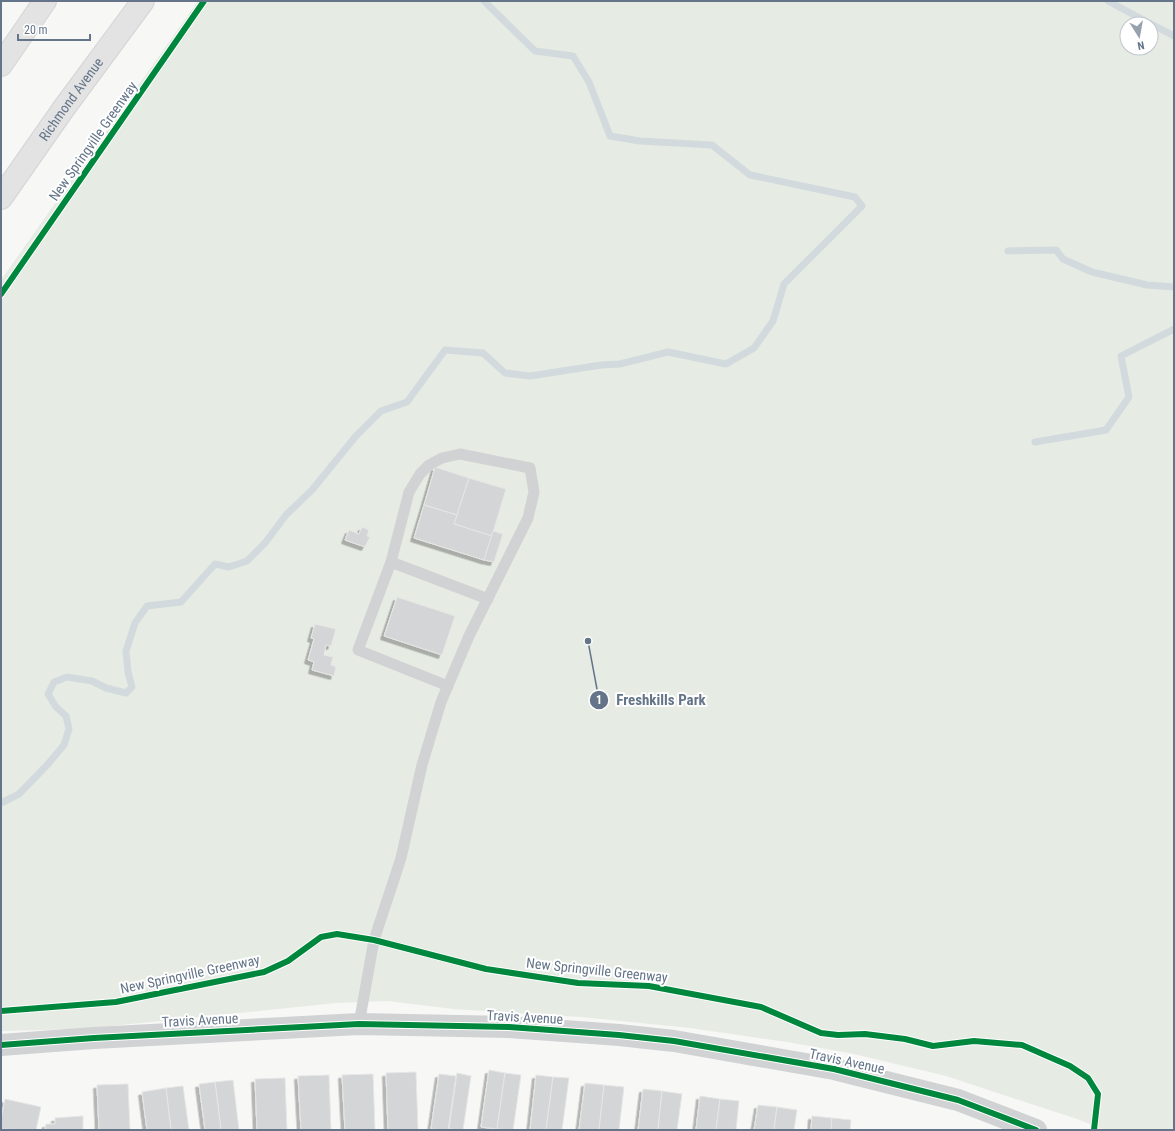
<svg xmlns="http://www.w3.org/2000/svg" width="1175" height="1131" viewBox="0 0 1175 1131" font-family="'Roboto Condensed',sans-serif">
  <defs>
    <filter id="shadow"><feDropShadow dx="-3.5" dy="3.5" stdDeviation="0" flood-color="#0004"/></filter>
  </defs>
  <rect width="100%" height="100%" fill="#f7f7f6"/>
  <path fill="#e6ebe4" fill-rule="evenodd" d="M198,1H1174V1130H1105L1077,1119L946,1076L854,1054L787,1042L690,1028L581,1017L453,1009L388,1001L336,1003L82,1029L1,1031V280ZM1127,24H1151V48H1127Z"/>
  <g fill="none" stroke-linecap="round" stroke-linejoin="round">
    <g stroke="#d3dade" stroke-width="7">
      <path d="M1108,1L1151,24"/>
      <path d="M1151,24L1174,36"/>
      <path d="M1008,251L1056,250L1063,259L1092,272L1147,285L1174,287"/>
      <path d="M1035,442L1106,430L1129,397L1121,356L1174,329"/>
      <path d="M1,803L19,794L48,764L64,745L69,729L66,716L56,707L48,694L54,682L67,677L92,681L106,688L126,693L132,687L128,672L126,651L135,623L147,606L181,602L215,564L229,567L247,561L265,543L286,515L312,490L356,436L381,411L407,402L445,350L483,353L505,373L530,376L601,365L620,364L668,352L726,364L754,348L773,321L784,284L862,206L855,197L750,175L712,145L640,141L610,136L589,82L573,56L535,51L484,1"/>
    </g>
  </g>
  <g fill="#d4d5d6" stroke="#e6e6e6" filter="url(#shadow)">
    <path d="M435,467L469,478L457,515L424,505Z"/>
    <path d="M469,478L506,489L492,536L454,524Z"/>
    <path d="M424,505L457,515L454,524L492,536L484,560L414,538Z"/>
    <path d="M362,527L369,530L367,536L370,537L365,547L345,540L349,530L359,534Z"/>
    <path d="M493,531L503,534L494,562L484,560Z"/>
    <path d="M397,597L455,616L442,655L384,636Z"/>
    <path d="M315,624L336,629L331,646L326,645L324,655L333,657L331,665L336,667L334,676L312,670L314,662L308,660L314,639L311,638Z"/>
    <path d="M489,1070L505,1073L497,1129L481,1127Z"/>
    <path d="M416,1072L418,1130H388L386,1073Z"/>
    <path d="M457,1073L471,1076L463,1130L449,1129Z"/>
    <path d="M505,1073L521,1075L513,1130L497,1129Z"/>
    <path d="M373,1074L375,1130H345L342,1075Z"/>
    <path d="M439,1074L456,1076L448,1130L431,1129Z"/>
    <path d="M329,1075L331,1130H301L298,1076Z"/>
    <path d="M536,1075L553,1077L546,1130H530Z"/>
    <path d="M553,1077L569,1078L562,1130H546Z"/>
    <path d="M285,1078L287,1130H257L255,1079Z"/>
    <path d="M233,1080L239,1130H221L215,1082Z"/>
    <path d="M215,1082L221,1130H205L199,1084Z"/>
    <path d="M585,1083L604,1085L599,1130H579Z"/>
    <path d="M128,1084L130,1130H99L97,1085Z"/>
    <path d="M604,1085L624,1087L619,1130H599Z"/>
    <path d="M183,1086L189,1130H171L166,1088Z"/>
    <path d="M166,1088L171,1130H147L142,1092Z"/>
    <path d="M643,1089L662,1091L658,1130H638Z"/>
    <path d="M662,1091L682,1094L677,1130H658Z"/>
    <path d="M700,1096L720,1099L716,1130H696Z"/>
    <path d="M5,1099L41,1107L36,1130L1,1129V1119Z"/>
    <path d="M720,1099L739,1101L736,1130H716Z"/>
    <path d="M758,1105L777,1107L774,1130H754Z"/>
    <path d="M777,1107L797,1110L794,1130H774Z"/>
    <path d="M83,1116V1130H45L46,1124H55V1118Z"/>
    <path d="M812,1116L832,1118L831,1130H811Z"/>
    <path d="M832,1118L851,1120L850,1130H831Z"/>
  </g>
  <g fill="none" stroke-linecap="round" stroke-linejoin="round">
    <g stroke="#d3d4d5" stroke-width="24">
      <g id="primary">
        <path d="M1,65L45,1"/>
        <path id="s1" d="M1,198L64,108L143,1"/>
      </g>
    </g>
    <g stroke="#d1d2d3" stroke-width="11">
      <path d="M448,686L358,650L391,562L488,599"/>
      <path d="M359,1024L374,940L401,858L422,765L441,702L469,636L528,518L534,492L530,468L460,454L442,458L429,465L420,474L409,492L391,562"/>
    </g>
    <path stroke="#d1d2d3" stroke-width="22" d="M1,1045L94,1038L359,1024L509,1027L619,1035L674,1041L834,1069L958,1100L1036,1130"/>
    <use href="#primary" stroke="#e3e3e4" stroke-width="22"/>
    <g stroke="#fff" stroke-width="8">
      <g id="cycleway">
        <path d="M1,294L204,1"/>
        <path d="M1,1011L116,1002L264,972L288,961L321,937L337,934L374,940L486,969L578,983L649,986L761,1007L821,1033L838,1035L865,1034L905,1039L933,1046L974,1041L1022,1045L1070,1066L1088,1078L1098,1094L1094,1130"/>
        <path d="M1,1045L94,1038L359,1024L509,1027L619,1035L674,1041L834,1069L958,1100L1036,1130"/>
      </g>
    </g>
    <use href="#cycleway" stroke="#00873e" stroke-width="6"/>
  </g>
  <g text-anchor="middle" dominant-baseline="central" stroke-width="4" stroke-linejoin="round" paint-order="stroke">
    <g font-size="14" fill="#657589" stroke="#fff">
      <text stroke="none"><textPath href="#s1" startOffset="121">Richmond Avenue</textPath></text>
      <text transform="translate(93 141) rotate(-55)">New Springville Greenway</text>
      <text transform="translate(597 970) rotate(6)">New Springville Greenway</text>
      <text transform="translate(190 974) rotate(-12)">New Springville Greenway</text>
      <text transform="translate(525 1017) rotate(3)">Travis Avenue</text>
      <text transform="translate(200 1020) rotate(-3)">Travis Avenue</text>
      <text transform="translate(847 1061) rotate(12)">Travis Avenue</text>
    </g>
  </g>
  <path fill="none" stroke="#657589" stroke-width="1.5" d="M588 641L599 700"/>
  <g fill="#657589" stroke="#fff" stroke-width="1.5">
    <circle cx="588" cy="641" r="4"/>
    <circle cx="599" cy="700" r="10"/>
  </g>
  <g font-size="12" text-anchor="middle" font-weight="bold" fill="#fff">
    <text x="599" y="704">1</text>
  </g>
  <g font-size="15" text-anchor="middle" font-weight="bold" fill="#657589" stroke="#fff" stroke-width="4" stroke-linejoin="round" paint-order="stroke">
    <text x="661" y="705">Freshkills Park</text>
  </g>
  <rect width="1175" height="1131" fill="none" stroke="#657589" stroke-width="4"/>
  <g transform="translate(1139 36) rotate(169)"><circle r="19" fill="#ffffff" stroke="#c1c8d0"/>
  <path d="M0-3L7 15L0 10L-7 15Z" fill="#98a2af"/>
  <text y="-6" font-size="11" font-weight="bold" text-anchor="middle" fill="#657589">N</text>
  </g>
  <path d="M18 34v6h72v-6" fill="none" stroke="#657589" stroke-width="2"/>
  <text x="24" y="34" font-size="12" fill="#657589" stroke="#ffffff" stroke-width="3" paint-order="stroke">20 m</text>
</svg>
